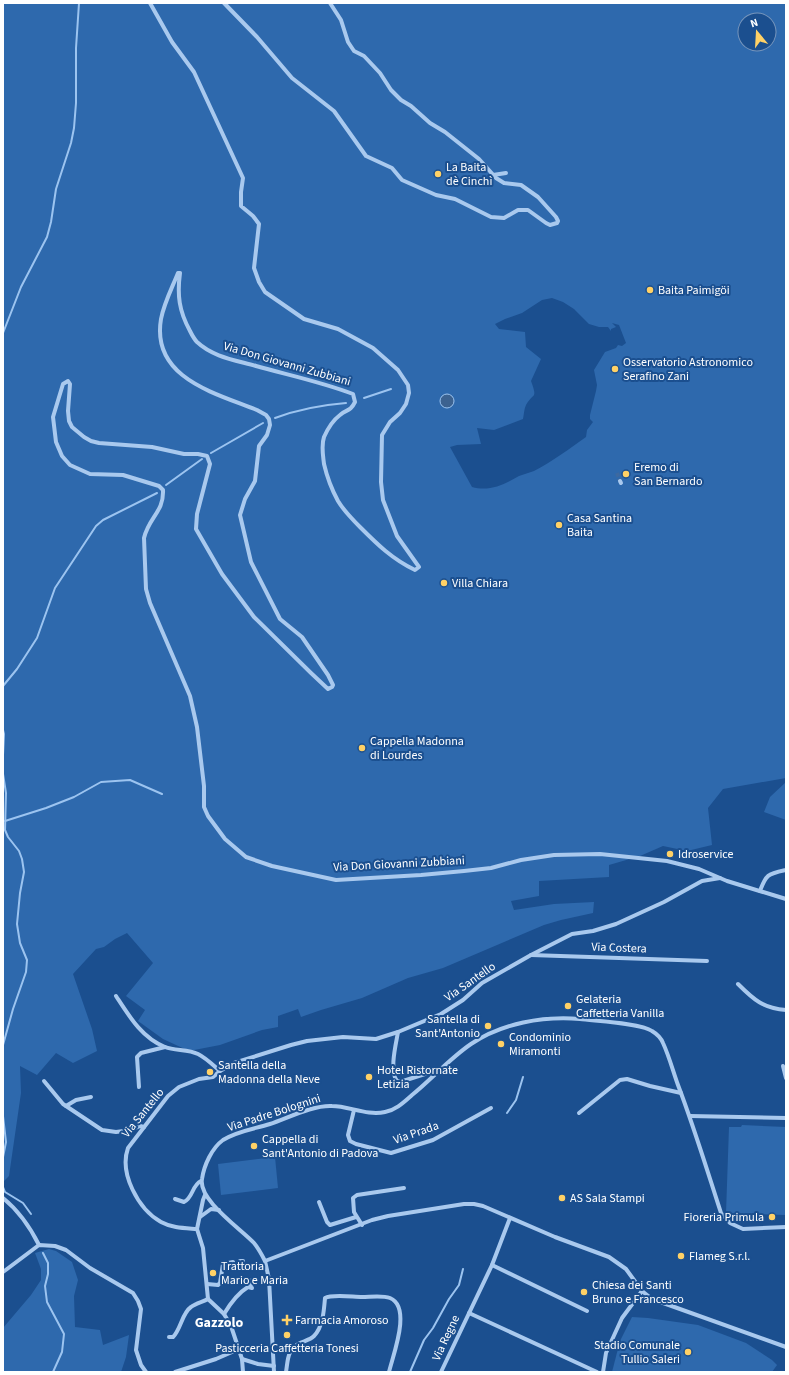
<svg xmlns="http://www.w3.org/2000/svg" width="789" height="1375" viewBox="0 0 789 1375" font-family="'Source Sans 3',sans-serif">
  <rect width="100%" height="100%" fill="#1b4f8f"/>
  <g fill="#2e69ad" fill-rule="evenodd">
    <path d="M3,3H786V778L723,789L708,808L712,845L687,851L663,846L640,856L609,865V877L539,881V896L511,901L514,910L554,904L594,902L593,913L561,920L544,925L443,968L408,978L362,998L321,1010L301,1017L298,1009L278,1016V1027L262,1030L220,1045L189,1051L163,1039L138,1021L145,1010L126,996L153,963L127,933L115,939L104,947L96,949L73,974L92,1029L97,1051L73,1063L56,1053L37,1075L20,1066L21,1093L9,1176L3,1182ZM745,20H769V44H745ZM552,298L563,302L574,309L589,324L599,327H608L611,331V329L616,327L612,323L619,325L626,343L622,346L618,345L616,348L605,352L594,370L597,385L596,391L590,415V419L593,422L587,430L586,437C569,449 553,461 534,471C529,473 524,474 519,476C505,484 490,492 472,487L450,447L457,445L481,444L477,428L494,430L523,419C524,414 524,409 526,405C533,392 538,400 531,381L541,359L526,347L525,332L499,329L495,324L505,319L522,313L542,300Z"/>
    <path d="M786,782V820L764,812L770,797Z"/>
    <path d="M742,1125L786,1127L785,1215L726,1213L729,1127H741Z"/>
    <path d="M275,1157L278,1188L221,1195L218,1164Z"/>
    <path d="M49,1249L56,1251L72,1262L78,1280L74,1296L75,1327L100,1330L103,1345L129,1335L126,1357L121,1372H3V1328L31,1295L41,1280V1269L35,1253Z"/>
    <path d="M632,1317L648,1318L698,1325L746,1343L772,1360L777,1365L772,1372H612L620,1341Z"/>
  </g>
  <circle fill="#3c6290" stroke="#9cc4f0" cx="447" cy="401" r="7"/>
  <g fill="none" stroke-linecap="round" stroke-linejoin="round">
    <g stroke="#9cc4f0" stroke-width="2">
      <path d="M3,333L21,287L47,237L51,222L56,189L71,143L74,128L76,103V48L79,3"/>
      <path d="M364,398L391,389"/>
      <path d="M275,418C299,409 321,405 346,403"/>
      <path d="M211,453L263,423"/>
      <path d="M166,485L202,459"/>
      <path d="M3,686L17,669L37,638L55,588L96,526L103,520L157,493"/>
      <path d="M3,730L4,734L3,755"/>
      <path d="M3,774L6,793L5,830L8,837L19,851L22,859L24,872L20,893L17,924L20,943L27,960L26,972L13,1009L3,1045"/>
      <path d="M5,821L46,808L74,797L101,782L130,780L162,794"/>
      <path d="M507,1113L516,1100L523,1077"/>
      <path d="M3,1116L6,1142L3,1157"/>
      <path d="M3,1187L5,1192L23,1203L31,1214"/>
      <path d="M43,1253L48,1263V1274L45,1286L47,1302L64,1334L62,1352L53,1372"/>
      <path d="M410,1372L424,1340L433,1328L449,1299L459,1285L463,1269"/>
    </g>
    <path stroke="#3d69a0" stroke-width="4" stroke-dasharray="4 2" stroke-linecap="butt" d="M617,473L620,481"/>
    <g stroke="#a9c9ee" stroke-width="4">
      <path d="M150,3L172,42L194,72L243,178L241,192V206L253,216L259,224L254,268L259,282L265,292L304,319L338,329L373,348L398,370L408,385L409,393L406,404L400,413L390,422L382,435L381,482L383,500L397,536L419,567L415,570C392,559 377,544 360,527C352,519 344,511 338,501C332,490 327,477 324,464C323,455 321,446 324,437C328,428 332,421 340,415C347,409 350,412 355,402L353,394C322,382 288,375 256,366C235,360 213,357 197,342C194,339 192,335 190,331C179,311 177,295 180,273H178C172,288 164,303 161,319C151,378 215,393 257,410L266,415L269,419L270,425L267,435L259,446L255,481L245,499L240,515L251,562L280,619L302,637L328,675L333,685L332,687L328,689L311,673L254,617L222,574L196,529L197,514L210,464L207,456L198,454H184L152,447L99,443L91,441L84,437L72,427L69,421L68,411L70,384L68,381L63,384L53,417L56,442L62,456L70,465L90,474L123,475L159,486L163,490C164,512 149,517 144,538L146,589L150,603L190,696L197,727L204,786V807L208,816L225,839L246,857L272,866L336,880L421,875L464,871L491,868L521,860L554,855L600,854L667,861L699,869L727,881L786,899"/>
      <path d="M224,3L257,37L292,78L334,111L366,156L392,168L402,180L436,195L455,199L491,217L504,218L518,210H528L546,223L550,225L557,223L558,221L556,217L538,197L521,185L504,183L496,178L479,159L445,132L430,123L411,106L401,100L391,90L380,73L364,56L354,51L348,42L341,20L330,3"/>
      <path d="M493,175L506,173"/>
      <path d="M620,481L621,483"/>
      <path d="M760,891C766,874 768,874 786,870"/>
      <path d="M531,955L707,961"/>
      <path d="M738,984C754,1000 763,1008 786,1010"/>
      <path d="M116,996C129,1016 142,1038 165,1047C175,1051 188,1049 198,1054C206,1058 213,1065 220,1071"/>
      <path d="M398,1032C396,1044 389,1071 397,1081L400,1082L428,1073L435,1074"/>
      <path d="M783,1066L786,1078"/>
      <path d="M44,1081L63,1104L102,1130L116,1132L131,1130L140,1126L144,1127"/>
      <path d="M139,1087L137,1057L141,1053L165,1047"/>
      <path d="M66,1106L76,1100L91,1097"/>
      <path d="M354,1110L348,1135L350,1141L356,1144L391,1153L433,1140L491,1108"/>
      <path d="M579,1113L620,1080L627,1079L650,1086L681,1093"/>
      <path d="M690,1116L786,1118"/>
      <path d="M205,1195L203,1200L197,1229L203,1248L208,1299"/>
      <path d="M3,1198C19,1211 30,1227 39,1245"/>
      <path d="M175,1199L184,1202C193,1198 192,1185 201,1181"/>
      <path d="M319,1202L327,1222L330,1225L356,1217"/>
      <path d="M200,1217L211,1209L219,1210"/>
      <path d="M362,1225L354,1212L353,1198L357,1195L404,1188"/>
      <path d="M197,1229C184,1228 172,1228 161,1222C138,1209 119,1173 128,1148L168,1096L179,1087L199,1079L213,1077L220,1071L234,1063L291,1045L307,1041L343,1037L376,1039L398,1032L441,1014L463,1000L482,983L531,955L572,934L593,931L616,924L664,902L702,881L720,878"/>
      <path d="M240,1261H243"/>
      <path d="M265,1261C262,1255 259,1249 254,1243C241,1229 198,1200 202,1179C204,1165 212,1148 223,1140C237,1131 254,1129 270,1124C288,1118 313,1105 332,1106C349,1106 367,1116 385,1112C396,1110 404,1102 412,1095C432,1079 449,1059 471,1044C502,1023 543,1016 580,1019C595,1021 641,1023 652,1031C657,1034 661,1038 663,1043C669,1056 673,1071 678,1085C694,1127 707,1170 721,1213L730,1223L743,1229L786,1227"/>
      <path d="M492,1265L587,1311"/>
      <path d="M3,1272L39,1245L55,1246L66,1250L90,1268L133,1293L138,1301L141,1309L136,1350L141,1365L146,1372"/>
      <path d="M207,1284L218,1285L220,1283L223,1264L233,1262"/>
      <path d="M248,1287L251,1285L252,1280"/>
      <path d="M208,1299L224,1314L231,1326L242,1359L243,1372"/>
      <path d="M469,1313L597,1372"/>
      <path d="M224,1314C230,1304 238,1293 248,1287L252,1288"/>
      <path d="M169,1337H173C181,1329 182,1313 191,1307C196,1303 203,1302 208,1299"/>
      <path d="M242,1359L258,1364L274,1366"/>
      <path d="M175,1372L216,1359L239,1349"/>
      <path d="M274,1372L269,1279L265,1261L372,1220L388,1216L464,1204H474L483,1206L555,1237L609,1257L626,1269L642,1291L652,1299L786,1347"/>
      <path d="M286,1372C288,1360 287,1349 300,1343C304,1341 310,1340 314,1336C323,1327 324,1310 325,1298C332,1294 353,1297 362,1297C370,1297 382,1295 390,1298C412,1307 393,1355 389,1372"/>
      <path d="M441,1372L492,1265L510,1218"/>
      <path d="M603,1372L606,1353L622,1318L642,1291"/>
    </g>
  </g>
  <g fill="#ffd166" stroke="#1b4f8f" stroke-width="1.5">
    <circle cx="438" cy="174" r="4"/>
    <circle cx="650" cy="290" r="4"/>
    <circle cx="615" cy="369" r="4"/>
    <circle cx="626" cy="474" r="4"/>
    <circle cx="559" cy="525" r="4"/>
    <circle cx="444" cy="583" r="4"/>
    <circle cx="362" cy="748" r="4"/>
    <circle cx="670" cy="854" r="4"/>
    <circle cx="568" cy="1006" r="4"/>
    <circle cx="488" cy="1026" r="4"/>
    <circle cx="501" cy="1044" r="4"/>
    <circle cx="210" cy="1072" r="4"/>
    <circle cx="369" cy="1077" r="4"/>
    <circle cx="254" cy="1146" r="4"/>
    <circle cx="562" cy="1198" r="4"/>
    <circle cx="772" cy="1217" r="4"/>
    <circle cx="681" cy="1256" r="4"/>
    <circle cx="213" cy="1273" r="4"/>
    <circle cx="584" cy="1292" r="4"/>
    <path d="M285 1314h4v4h4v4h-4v4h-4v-4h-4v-4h4z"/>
    <circle cx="287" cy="1335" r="4"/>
    <circle cx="688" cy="1352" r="4"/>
  </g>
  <g text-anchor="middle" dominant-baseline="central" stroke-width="4" stroke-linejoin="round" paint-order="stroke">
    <g font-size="12" fill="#fff" stroke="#1b4f8f" text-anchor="start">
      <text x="446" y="167">La Baita<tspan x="446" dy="14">dè Cinchì</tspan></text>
      <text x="658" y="290">Baita Paimigöi</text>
      <text x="623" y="362">Osservatorio Astronomico<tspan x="623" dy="14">Serafino Zani</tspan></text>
      <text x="634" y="467">Eremo di<tspan x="634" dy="14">San Bernardo</tspan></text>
      <text x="567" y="518">Casa Santina<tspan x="567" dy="14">Baita</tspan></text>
      <text x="452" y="583">Villa Chiara</text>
      <text x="370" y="741">Cappella Madonna<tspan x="370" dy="14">di Lourdes</tspan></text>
      <text x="678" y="854">Idroservice</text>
      <text x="576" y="999">Gelateria<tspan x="576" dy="14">Caffetteria Vanilla</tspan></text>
      <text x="480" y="1019" text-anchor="end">Santella di<tspan x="480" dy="14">Sant'Antonio</tspan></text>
      <text x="509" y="1037">Condominio<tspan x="509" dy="14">Miramonti</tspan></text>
      <text x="218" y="1065">Santella della<tspan x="218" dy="14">Madonna della Neve</tspan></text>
      <text x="377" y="1070">Hotel Ristornate<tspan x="377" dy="14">Letizia</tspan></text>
      <text x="262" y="1139">Cappella di<tspan x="262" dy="14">Sant'Antonio di Padova</tspan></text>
      <text x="570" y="1198">AS Sala Stampi</text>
      <text x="764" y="1217" text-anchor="end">Fioreria Primula</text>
      <text x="689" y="1256">Flameg S.r.l.</text>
      <text x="221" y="1266">Trattoria<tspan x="221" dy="14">Mario e Maria</tspan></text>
      <text x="592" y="1285">Chiesa dei Santi<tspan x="592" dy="14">Bruno e Francesco</tspan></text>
      <text x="295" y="1320">Farmacia Amoroso</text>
      <text x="680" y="1345" text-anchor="end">Stadio Comunale<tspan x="680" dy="14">Tullio Saleri</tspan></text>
      <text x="287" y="1348" text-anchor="middle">Pasticceria Caffetteria Tonesi</text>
    </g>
    <g font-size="12" fill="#fff" stroke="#1b4f8f">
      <text transform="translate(287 364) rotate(16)">Via Don Giovanni Zubbiani</text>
      <text transform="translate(399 864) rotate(-3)">Via Don Giovanni Zubbiani</text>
      <text transform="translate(619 948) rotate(2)">Via Costera</text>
      <text transform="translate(470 982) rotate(-35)">Via Santello</text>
      <text transform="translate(143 1113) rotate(-51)">Via Santello</text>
      <text transform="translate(274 1113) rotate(-18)">Via Padre Bolognini</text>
      <text transform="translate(416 1133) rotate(-19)">Via Prada</text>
      <text transform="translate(446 1338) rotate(-65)">Via Regne</text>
    </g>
    <g font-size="14" font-weight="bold" fill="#fff" stroke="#1b4f8f">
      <text x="219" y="1323">Gazzolo</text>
    </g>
  </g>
  <rect width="789" height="1375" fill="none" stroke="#ffffff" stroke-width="8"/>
  <g transform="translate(757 32) rotate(342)"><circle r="19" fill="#1b4f8f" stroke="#7695bc"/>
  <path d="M0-3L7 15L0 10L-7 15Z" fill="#ffd166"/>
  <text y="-6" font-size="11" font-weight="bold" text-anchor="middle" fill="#ffffff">N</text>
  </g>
</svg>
